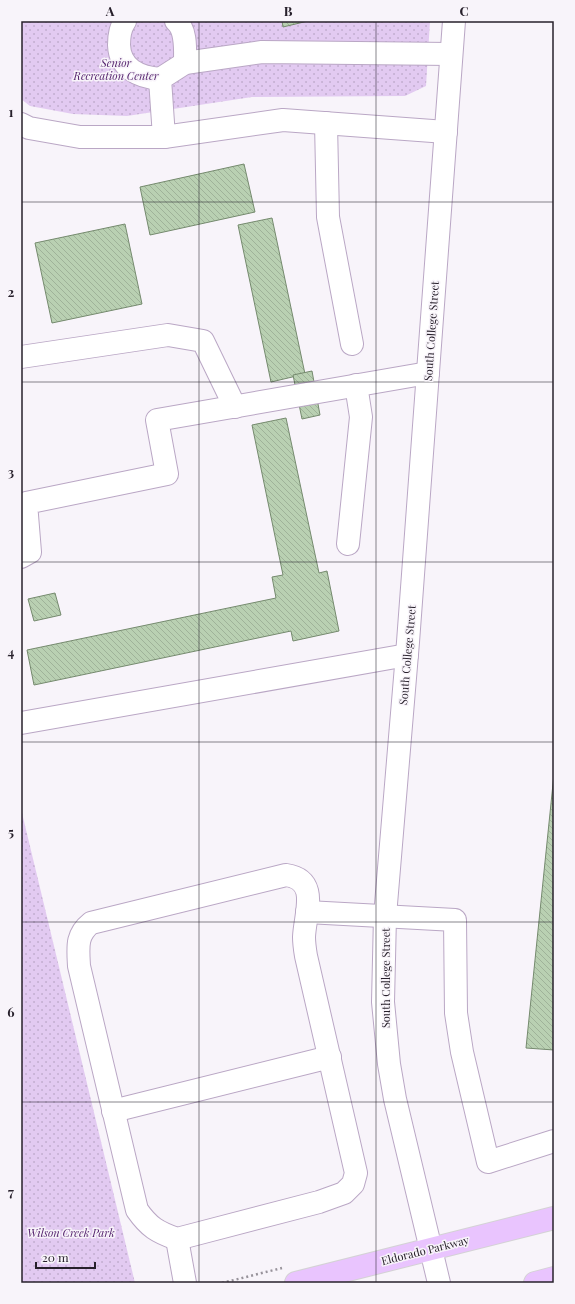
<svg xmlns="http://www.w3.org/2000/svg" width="575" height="1304" viewBox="0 0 575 1304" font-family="'Playfair Display',serif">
  <defs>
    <pattern id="green-dots" width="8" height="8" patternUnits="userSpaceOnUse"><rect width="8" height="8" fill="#e2caf1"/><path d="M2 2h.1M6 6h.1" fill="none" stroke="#c2adcf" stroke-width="1.8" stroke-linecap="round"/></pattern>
    <pattern id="building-back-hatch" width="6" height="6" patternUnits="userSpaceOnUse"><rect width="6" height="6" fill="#b9d0b2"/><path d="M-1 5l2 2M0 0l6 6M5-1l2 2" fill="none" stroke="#9fb299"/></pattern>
  </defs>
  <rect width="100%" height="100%" fill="#f8f4fa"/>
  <g fill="url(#green-dots)">
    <path d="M21,21H430L426,86L405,96L252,97L127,116L73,114L30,106L21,99Z"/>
    <path d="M21,813H22L135,1283H21Z"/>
  </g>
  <g fill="url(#building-back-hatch)" stroke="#758a6e">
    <path d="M282,21H308L283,27Z"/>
    <path d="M244,164L255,212L150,235L140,187Z"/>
    <path d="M272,218L305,374L271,382L238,225Z"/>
    <path d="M125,224L142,304L52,323L35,243Z"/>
    <path d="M312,371L320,415L302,419L293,375Z"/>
    <path d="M286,418L319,573L327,571L339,631L293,641L291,631L34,685L27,650L276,598L272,577L283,575L252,425Z"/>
    <path d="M55,593L61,615L34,621L28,599Z"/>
    <path d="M554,774V1050L526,1048Z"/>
  </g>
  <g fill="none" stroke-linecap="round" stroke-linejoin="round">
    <g stroke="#baa7c5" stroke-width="24">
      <g id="minor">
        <path d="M125,21C120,28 119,37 119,45C120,69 139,77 160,79"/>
        <path d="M176,21C187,30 185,51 185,63"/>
        <path d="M326,123L328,217L352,344"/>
        <path d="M21,124L29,128L80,137H164"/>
        <path d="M446,132L283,120L164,137L160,79L185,63L262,52L451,54"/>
        <path d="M21,357L168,335L203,341L235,407"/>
        <path d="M348,544L361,417L356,385"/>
        <path d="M21,557L30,552L26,503L167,474L157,420L428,373"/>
        <path d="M21,723L407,655"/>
        <path d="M286,875C320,880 305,913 304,937C304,943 305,950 306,956L356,1173L353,1184L344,1193L319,1202L177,1239C157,1232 149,1227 137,1210L79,966C78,947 76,935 91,923Z"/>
        <path d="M307,912L455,920L456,1013L462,1052L488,1162L554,1141"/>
        <path d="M113,1111L330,1057"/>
        <path d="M177,1239L185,1283"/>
        <path d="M439,1283L395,1099L389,1064L383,1002L385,916L408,642L454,21"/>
      </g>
    </g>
    <g stroke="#d4d2d5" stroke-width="24">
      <g id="major">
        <path d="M296,1283L554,1218"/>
        <path d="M535,1283L554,1278"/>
      </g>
    </g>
    <path stroke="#98939b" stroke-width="2.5" stroke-dasharray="2 3" stroke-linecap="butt" d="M222,1283L282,1268"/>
    <use href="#minor" stroke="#fff" stroke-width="22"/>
    <use href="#major" stroke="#e9c4fe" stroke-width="22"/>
  </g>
  <path fill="none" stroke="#27202b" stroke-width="1" stroke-opacity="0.55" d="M199,21V1283M376,21V1283M21,202H554M21,382H554M21,562H554M21,742H554M21,922H554M21,1102H554"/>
  <g text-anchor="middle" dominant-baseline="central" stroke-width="3" stroke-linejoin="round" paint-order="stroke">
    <g font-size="11" font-style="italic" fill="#55246e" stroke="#f8f4fa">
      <text x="116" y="62">Senior<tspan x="116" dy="13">Recreation Center</tspan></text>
      <text x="71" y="1232">Wilson Creek Park</text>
    </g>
    <g font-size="11" fill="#27202b" stroke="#f8f4fa">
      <text transform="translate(431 331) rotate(-86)">South College Street</text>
      <text transform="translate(407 655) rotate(-85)">South College Street</text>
      <text transform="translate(385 978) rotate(-90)">South College Street</text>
      <text transform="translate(425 1250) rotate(-14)">Eldorado Parkway</text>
    </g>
  </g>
  <rect width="575" height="1304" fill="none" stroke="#f8f4fa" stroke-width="44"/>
  <path d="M36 1262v6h59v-6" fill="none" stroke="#27202b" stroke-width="2"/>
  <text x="42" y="1262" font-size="12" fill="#27202b" stroke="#f8f4fa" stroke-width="3" paint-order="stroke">20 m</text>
  <rect x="22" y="22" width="531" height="1260" fill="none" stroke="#27202b" stroke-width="1.5"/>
  <g font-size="13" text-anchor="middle" font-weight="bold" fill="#27202b">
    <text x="110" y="16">A</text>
    <text x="288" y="16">B</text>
    <text x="464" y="16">C</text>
    <text x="11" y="117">1</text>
    <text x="11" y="297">2</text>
    <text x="11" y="477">3</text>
    <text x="11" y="657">4</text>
    <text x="11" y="837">5</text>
    <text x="11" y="1017">6</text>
    <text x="11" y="1197">7</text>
  </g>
</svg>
